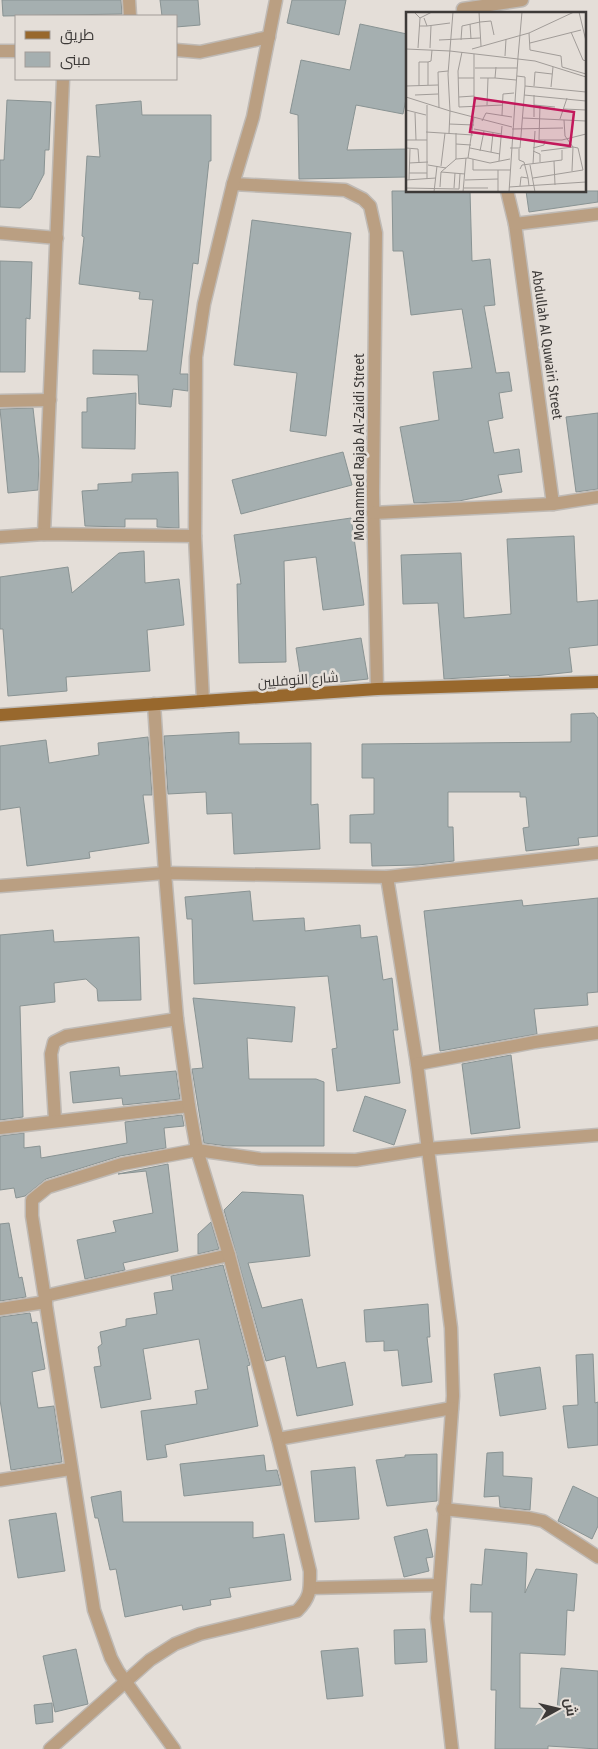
<svg xmlns="http://www.w3.org/2000/svg" width="598" height="1749" viewBox="0 0 598 1749" font-family="'Fira Sans Condensed',Cairo,sans-serif">
  <rect width="100%" height="100%" fill="#e4ded8"/>
  <g fill="#a5afb0" stroke="#899393">
    <path d="M2,0H121L122,14L3,16Z"/>
    <path d="M160,0H198L200,25L176,27V16H162Z"/>
    <path d="M292,0H346L339,35L287,23Z"/>
    <path d="M360,24L407,34V94L403,114L356,105L347,150L407,149V177L299,179L298,115L290,113L301,60L350,70Z"/>
    <path d="M7,100L51,102L49,150H45L44,174L31,199L20,208L0,207V160H4Z"/>
    <path d="M141,101L142,115H211V161H209L198,264L193,263L180,374H188V391L173,389L171,407L139,404L138,375L93,374V350L147,351L153,300L139,299L140,292L79,284L84,237L82,236L87,156L100,157L96,105Z"/>
    <path d="M392,191H470L472,261L490,259L495,305L484,306L496,373L509,372L512,391L499,393L503,418L488,421L494,453L519,449L522,472L498,475L502,492L459,501L414,503L400,427L439,420L433,372L472,368L462,309L411,315L403,251H393Z"/>
    <path d="M526,191H598V202L529,212Z"/>
    <path d="M252,220L351,233L326,436L290,431L297,373L234,365Z"/>
    <path d="M0,261L32,262L30,319L26,318L25,372H0Z"/>
    <path d="M136,393L135,449L82,448V412H87V398Z"/>
    <path d="M33,408L39,461L38,490L8,493L0,409Z"/>
    <path d="M598,413V489L576,492L566,417Z"/>
    <path d="M343,452L352,485L241,514L232,480Z"/>
    <path d="M178,472L179,528L157,527V519H125V527L85,526L82,491L98,490V484L132,482V474Z"/>
    <path d="M351,518L364,605L323,610L316,557L284,561L286,662L239,663L237,584H241L234,535Z"/>
    <path d="M574,536L577,602L598,600V645L569,648L572,672L534,676L510,677L509,675L444,679L438,603L403,604L401,555L461,553L464,618L511,614L507,539Z"/>
    <path d="M144,551L145,583L179,579L184,625L147,630L150,671L66,677L67,691L8,696L3,629H0V577L68,567L72,593L119,553Z"/>
    <path d="M361,638L368,679L302,686L296,648Z"/>
    <path d="M594,713L598,718V836L578,838L579,845L526,851L523,828L529,827L526,797H520V792H448V827H453L454,861L418,865L372,866L371,843H350V815L374,814V778H362V744L571,742V714Z"/>
    <path d="M239,732V744L311,743V805L318,804L320,849L234,854L232,813L207,814L206,792L168,794L164,736Z"/>
    <path d="M148,737L152,795H143L149,843L89,852L90,858L27,866L20,807L0,810V746L46,740L49,763L99,755L98,743Z"/>
    <path d="M250,891L253,921L304,918L305,931L360,925L361,938L377,936L383,980L392,978L398,1030H393L400,1083L337,1091L332,1049L337,1048L328,976L194,984L192,919H187L185,897Z"/>
    <path d="M598,898V992L587,993L588,1005L534,1009L537,1034L440,1051L424,911L522,900L523,906Z"/>
    <path d="M53,930L54,942L139,937L141,1000L98,1001L97,989L86,979L54,983L55,1002L20,1006L23,1117L0,1120V935Z"/>
    <path d="M193,998L295,1007L292,1042L247,1038L249,1079H316L324,1082V1146H227L204,1143L192,1069L203,1068Z"/>
    <path d="M511,1055L520,1128L471,1134L462,1064Z"/>
    <path d="M119,1067L120,1076L176,1071L180,1099L123,1105L122,1098L73,1103L70,1072Z"/>
    <path d="M365,1096L406,1110L394,1145L353,1131Z"/>
    <path d="M182,1115L184,1126L164,1128L166,1148L120,1156L46,1179L25,1196L16,1198L14,1188L0,1190V1136L24,1133V1148L40,1146L41,1158L127,1143L125,1122Z"/>
    <path d="M168,1164L178,1251L123,1263L125,1270L85,1279L77,1240L116,1232L113,1221L153,1213L146,1171L118,1174Z"/>
    <path d="M242,1192L303,1195L310,1256L248,1263L262,1308L302,1299L317,1368L345,1362L353,1405L297,1416L285,1356L266,1361L224,1210Z"/>
    <path d="M211,1222L219,1249L198,1254V1234Z"/>
    <path d="M9,1223L19,1278L22,1277L26,1297L0,1301V1224Z"/>
    <path d="M223,1265L250,1365L247,1366L258,1426L165,1445L167,1457L147,1460L141,1411L197,1404L195,1391L208,1389L199,1339L143,1349L151,1399L101,1408L94,1367L101,1366L98,1347L102,1344L100,1332L126,1326V1319L157,1314L154,1293L173,1290L171,1276Z"/>
    <path d="M428,1304L430,1337H427L432,1382L402,1386L398,1350L384,1351V1341L366,1342L364,1310Z"/>
    <path d="M30,1313L32,1323L37,1322L45,1369L32,1372L38,1408L54,1406L62,1462L11,1470L0,1400V1317Z"/>
    <path d="M593,1354L595,1403L598,1402V1445L568,1448L563,1406L578,1405L576,1355Z"/>
    <path d="M540,1367L546,1409L500,1416L494,1374Z"/>
    <path d="M503,1452V1476L532,1478L530,1510L500,1507L499,1496L484,1497L487,1453Z"/>
    <path d="M437,1454V1501L387,1506L376,1460L405,1457V1455Z"/>
    <path d="M264,1455L266,1471L277,1470L281,1485L184,1496L180,1464Z"/>
    <path d="M355,1467L359,1519L315,1522L311,1471Z"/>
    <path d="M573,1486L598,1498V1526L592,1539L558,1521Z"/>
    <path d="M121,1491L123,1522H253V1538L284,1534L291,1580L229,1588L231,1597L210,1600L211,1605L183,1610L182,1605L125,1617L116,1569L110,1570L98,1518H95L91,1497Z"/>
    <path d="M56,1513L65,1571L18,1578L9,1520Z"/>
    <path d="M427,1529L433,1557L426,1558L429,1571L404,1577L394,1537Z"/>
    <path d="M485,1549L527,1553L525,1593L536,1569L577,1574L574,1611L567,1610L565,1655L520,1653V1708L557,1709L561,1668L598,1671V1749L548,1746V1749H495L496,1690H491L492,1612H470L471,1584L482,1585Z"/>
    <path d="M425,1629L427,1662L395,1664L394,1630Z"/>
    <path d="M358,1648L363,1696L327,1699L321,1651Z"/>
    <path d="M76,1649L88,1704L55,1712L43,1656Z"/>
    <path d="M52,1703L53,1722L36,1724L34,1705Z"/>
  </g>
  <g fill="none" stroke-linecap="round" stroke-linejoin="round">
    <g stroke="#bfbab5" stroke-width="15">
      <g id="minor">
        <path d="M129,0L130,16"/>
        <path d="M463,9L522,0"/>
        <path d="M176,50L200,52L269,37"/>
        <path d="M0,51H16"/>
        <path d="M233,184L345,190L363,199L370,206L376,233L373,493L377,689"/>
        <path d="M507,191L515,224L553,504"/>
        <path d="M515,224L598,214"/>
        <path d="M0,233L57,238"/>
        <path d="M0,401L50,400"/>
        <path d="M373,513L553,504L598,497"/>
        <path d="M44,534L63,79"/>
        <path d="M0,537L44,534L195,536"/>
        <path d="M203,701L195,536L196,357L204,304L233,184L253,117L276,0"/>
        <path d="M387,877L417,1064L451,1328L453,1396L437,1618L452,1749"/>
        <path d="M0,886L165,873L387,877L598,853"/>
        <path d="M417,1064L535,1042L598,1033"/>
        <path d="M55,1120L51,1054L54,1042L66,1036L177,1019"/>
        <path d="M0,1128L189,1106"/>
        <path d="M45,1296L229,1255"/>
        <path d="M0,1309L46,1302"/>
        <path d="M278,1439L452,1408"/>
        <path d="M0,1480L70,1469"/>
        <path d="M443,1509L529,1518L543,1521L598,1557"/>
        <path d="M310,1588L438,1585"/>
        <path d="M50,1749L150,1660L175,1644L200,1634L297,1611C311,1597 310,1590 310,1571L278,1439L229,1255L197,1150L189,1106L177,1019L165,873L154,704"/>
        <path d="M174,1749L118,1671L111,1658L94,1610L32,1216V1200L48,1187L122,1164L197,1150L260,1159L356,1160L426,1149L598,1135"/>
      </g>
    </g>
    <g stroke="#bfbab5" stroke-width="15">
      <path id="primary" d="M0,715L377,689L598,682"/>
    </g>
    <use href="#minor" stroke="#ba9f82" stroke-width="12"/>
    <use href="#primary" stroke="#98682d" stroke-width="12"/>
  </g>
  <g text-anchor="middle" dominant-baseline="central" stroke-width="5" stroke-linejoin="round" paint-order="stroke">
    <g font-size="14" fill="#3d3a38" stroke="#e4ded8">
      <text transform="translate(547 345) rotate(82)">Abdullah Al Quwairi Street</text>
      <text transform="translate(359 447) rotate(-90)">Mohammed Rajab Al-Zaidi Street</text>
      <text transform="translate(298 680) rotate(-4)">شارع النوفليين</text>
    </g>
  </g>
  <g transform="translate(406 12)">
    <rect width="180" height="180" fill="#e4ded8"/>
    <path fill="none" stroke="#a19c98" stroke-width="1" d="M8,0L14,6L26,0M73,0L75,34M173,0L180,29M64,12L65,27M13,14H21L18,6M21,14L44,11M165,20L177,48L180,49M123,21L124,38L155,44L156,55M33,28L74,26M55,28L56,14L74,10L85,9L88,23M124,31L175,18M12,36L14,6M24,36L25,14M0,37L44,39L129,49L180,65M66,37L123,21L168,0M56,40L52,59L53,95L97,93M68,42V94M99,44L100,27M112,45L116,0M156,55L180,62M69,56H111M111,64L119,65V74M52,66H68M74,66H89L90,55M89,66L110,68M22,73V50L25,49L26,38M0,74L32,73M13,74V50H22M128,74L129,60L146,62M145,75L147,55M9,83L32,82M118,83L180,89M128,83V105M0,85L44,99L42,62L47,0M53,85L68,84M81,93L82,66M128,93L149,95M134,93L133,128H156L180,122M33,96L32,60L42,59M158,97L180,98M0,98L20,103M9,101L10,128M96,103L97,82L108,81M117,106L180,109M154,107L161,86M76,109L80,101L106,105M43,112L68,113M68,117L95,122M106,117L157,116M20,120L67,123M43,121L44,99L106,115M0,128H21M50,132L65,133M0,136L12,137L13,151M64,136L94,142M104,136H114L119,74L180,80M127,136L138,133L139,128M113,137V148L118,150L122,166M74,139L78,119M127,139L134,142V150M135,139L167,135M85,140L87,121M62,146L68,105M50,147V121M67,147V158H104M93,149L96,114M148,149L149,173M3,151L22,150M127,152L129,119M22,153L40,156M124,153L129,180M35,154L39,121M114,157L116,153L156,148V138M166,159L167,135M35,160L59,162M3,161H21M127,166L177,158L172,136L167,135L159,124L158,108M21,167V93M0,168L30,166M3,168L4,137M59,168L92,167M114,174L115,165L122,166L123,174M34,175L35,160L50,147L62,146L84,151L104,147M103,175L180,170M0,176L53,177L54,162M48,176L49,161M58,176H82M28,180L31,154M57,180L60,146M92,180V158M103,180L112,45"/>
    <path fill="#c2185b" fill-opacity="0.15" stroke="#c2185b" stroke-width="2.5" d="M69,86L168,100L164,134L64,120Z"/>
    <rect width="180" height="180" fill="none" stroke="#3d3a38" stroke-width="2.5"/>
  </g>
  <rect x="15" y="15" width="162" height="65" fill="#e4ded8" stroke="#a19c98"/>
  <rect x="25" y="31" width="25" height="8" fill="#98682d" stroke="#a19c98"/>
  <text x="60" y="40" font-size="15" fill="#3d3a38">طريق</text>
  <rect x="25" y="52" width="25" height="15" fill="#a5afb0" stroke="#a19c98"/>
  <text x="60" y="65" font-size="15" fill="#3d3a38">مبنى</text>
  <g transform="translate(558 1709) rotate(82)" stroke="#e4ded8" stroke-width="4" paint-order="stroke">
  <path d="M0-4L9 19L0 12L-9 19Z" fill="#3d3a38"/>
  <text y="-8" font-size="14" font-weight="bold" text-anchor="middle" fill="#3d3a38">ش</text>
  </g>
</svg>
